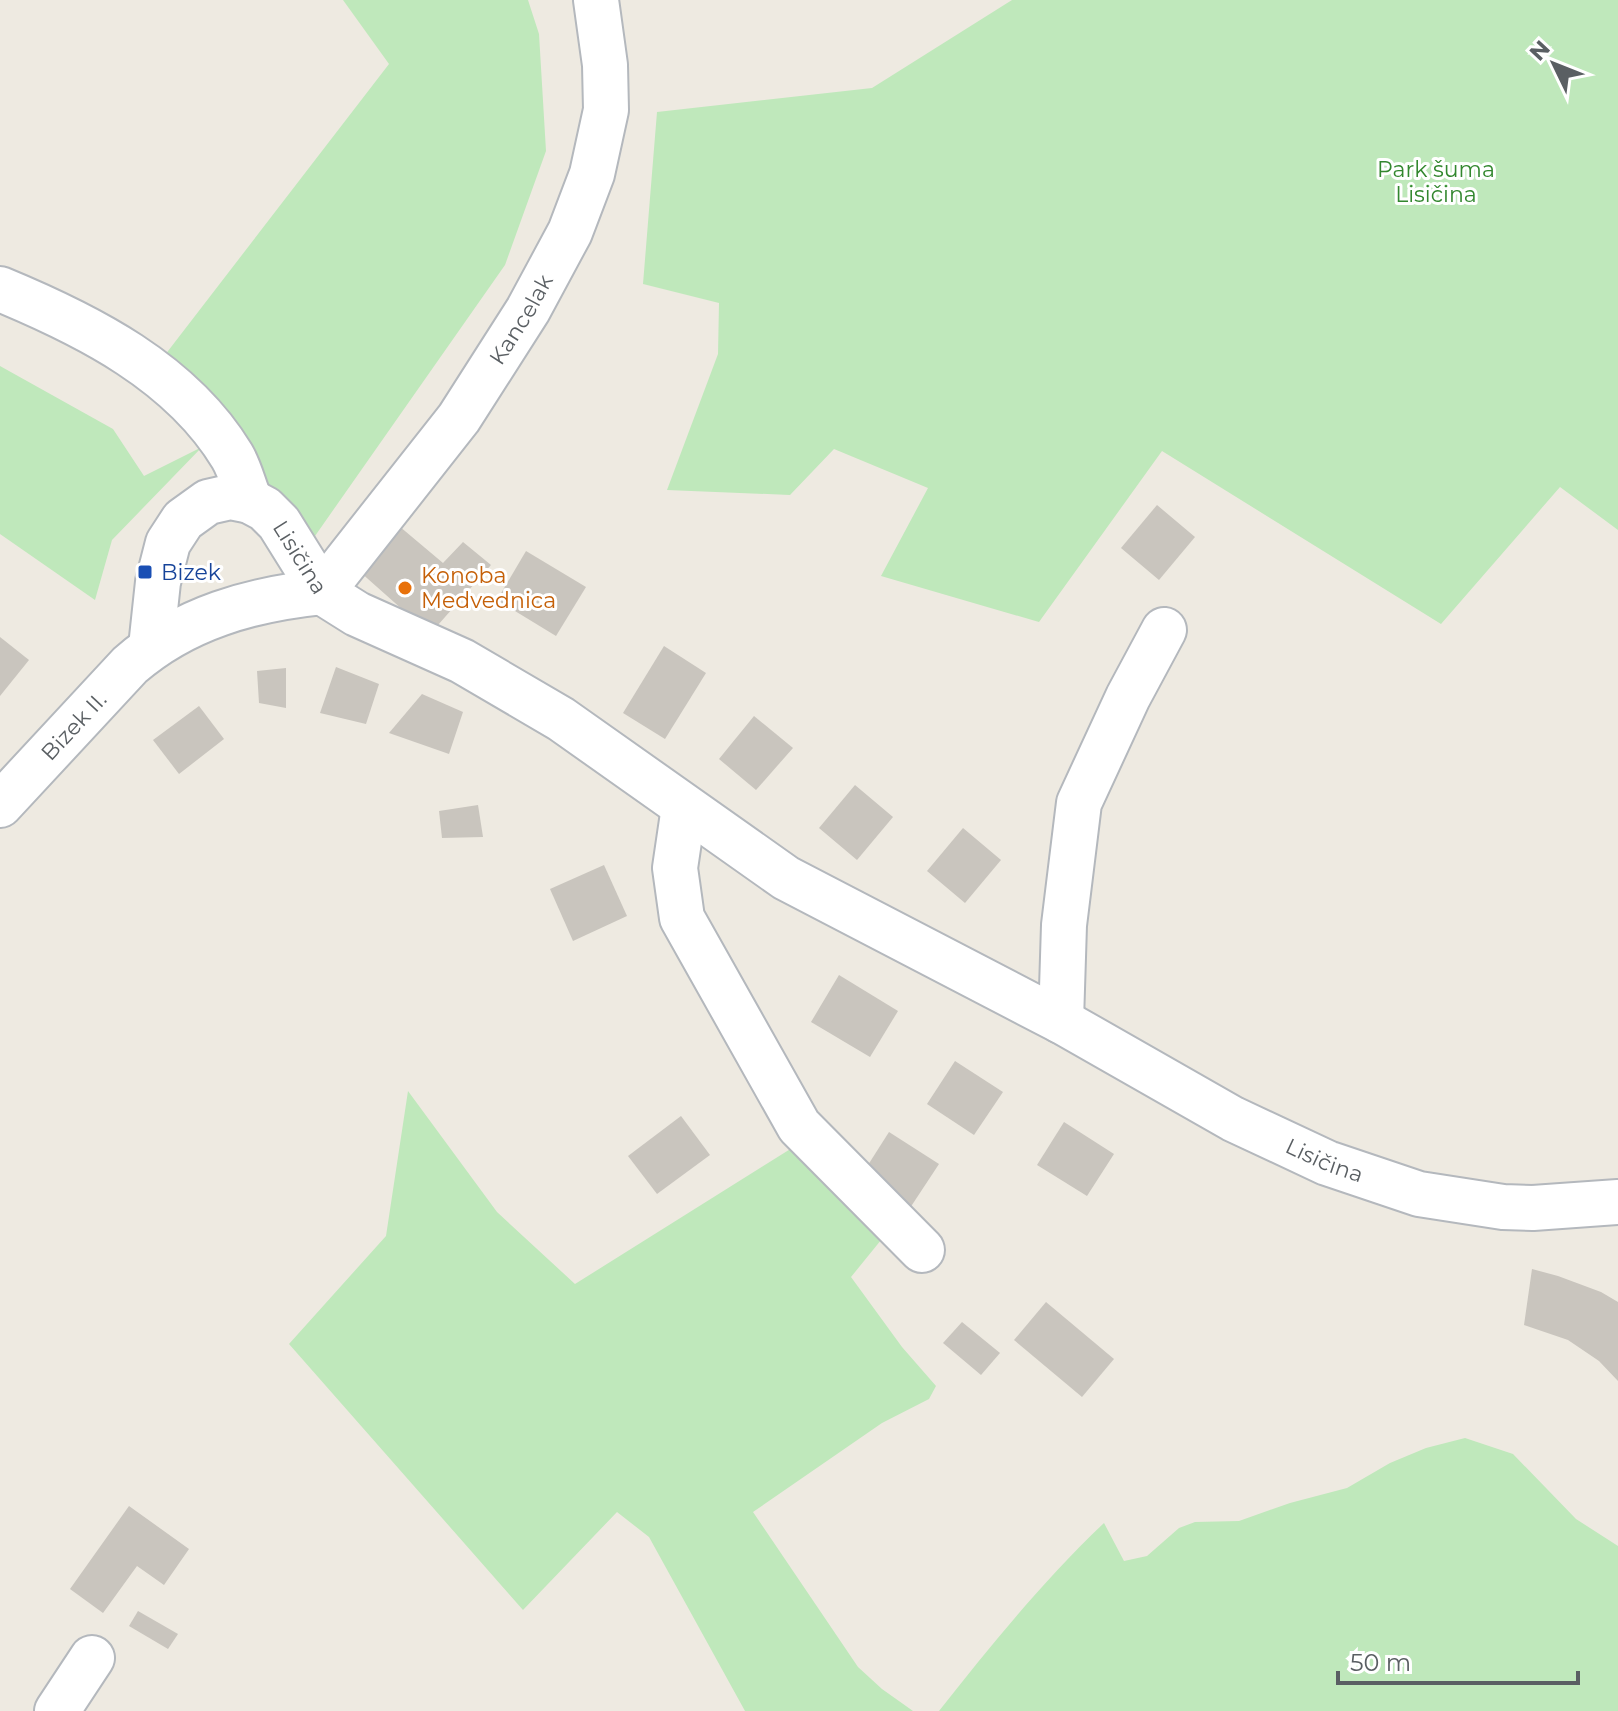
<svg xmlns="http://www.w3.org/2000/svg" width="1618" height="1711" viewBox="0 0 1618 1711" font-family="Montserrat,sans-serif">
  <rect width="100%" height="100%" fill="#eeeae1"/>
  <g fill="#bfe8bb">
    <path d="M343,0H528L539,34L546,151L505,265L315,536L148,377L389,64Z"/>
    <path d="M1012,0H1618V530L1560,487L1441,624L1162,451L1039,622L881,576L928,488L834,449L790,495L667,490L718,354L719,303L643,284L657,112L872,88Z"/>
    <path d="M0,366L113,429L144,476L202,447L112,540L95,600L0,534Z"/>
    <path d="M408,1091L497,1212L575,1284L792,1148L890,1229L851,1277L902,1347L936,1386L929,1399L882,1423L753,1512L858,1667L882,1689L913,1711H745L649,1537L617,1512L523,1610L289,1344L386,1236Z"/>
    <path d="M1465,1438L1513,1454L1576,1519L1618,1546V1711H939C991,1645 1043,1581 1104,1523L1124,1561L1147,1556L1179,1528L1195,1522L1239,1521L1290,1503L1347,1488L1390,1463L1426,1448Z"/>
  </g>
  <g fill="#c9c5be">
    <path d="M1157,505L1195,537L1159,580L1121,548Z"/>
    <path d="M399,526L443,563L463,542L491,565L430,634L359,571Z"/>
    <path d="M526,551L586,587L556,636L497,600Z"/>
    <path d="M0,637L29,660L0,696Z"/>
    <path d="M664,646L706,673L665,739L623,713Z"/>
    <path d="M336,667L379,684L366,724L320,713Z"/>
    <path d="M286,668V708L259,703L257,671Z"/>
    <path d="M422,694L463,712L449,754L389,733Z"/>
    <path d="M199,706L224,739L179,774L153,740Z"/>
    <path d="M754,716L793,748L756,790L719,759Z"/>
    <path d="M855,785L893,817L857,860L819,828Z"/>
    <path d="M478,805L483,837L442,838L439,811Z"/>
    <path d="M963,828L1001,860L965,903L927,871Z"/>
    <path d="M604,865L627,916L573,941L550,889Z"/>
    <path d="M839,975L898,1011L870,1057L811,1022Z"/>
    <path d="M955,1061L1003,1092L974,1135L927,1104Z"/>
    <path d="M681,1116L710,1155L657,1194L628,1156Z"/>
    <path d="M1064,1122L1114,1154L1087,1196L1037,1165Z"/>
    <path d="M889,1132L939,1164L910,1208L861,1176Z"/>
    <path d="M1532,1269L1558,1276L1601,1292L1618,1302V1381L1599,1361L1568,1340L1524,1325Z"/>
    <path d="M1046,1302L1114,1359L1082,1397L1014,1340Z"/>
    <path d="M962,1322L1000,1353L981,1375L943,1343Z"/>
    <path d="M129,1506L189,1549L164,1585L137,1566L103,1613L70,1589Z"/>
    <path d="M138,1611L178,1634L168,1649L129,1626Z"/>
  </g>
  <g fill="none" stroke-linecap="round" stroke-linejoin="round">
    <g stroke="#b4b8bd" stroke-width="48">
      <g id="minor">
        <path d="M0,289C87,325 181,372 232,456C240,469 244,487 250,501"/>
        <path id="s1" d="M322,592L459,418L528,310L570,232L592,174L606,110L605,65L596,0"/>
        <path id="s2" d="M151,647L158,582L168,543L183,520L208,502L230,497L250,501L265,509L279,523L322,592L357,614L462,661L561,719L786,878L1061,1021L1233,1119L1327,1163L1419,1194L1503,1207L1533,1208L1618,1202"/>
        <path id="s3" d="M0,805L130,665C184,618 252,599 322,592"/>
        <path d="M684,807L675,868L682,918L799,1126L922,1250"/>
        <path d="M1061,1021L1064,925L1079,803L1128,697L1164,630"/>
        <path d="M57,1711L92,1658"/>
      </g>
    </g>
    <use href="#minor" stroke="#fff" stroke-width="44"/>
  </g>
  <rect fill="#1a4fb4" stroke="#fff" stroke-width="3" x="137" y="564" width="16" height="16" rx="4"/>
  <circle fill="#e8710a" stroke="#fff" stroke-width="3" cx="405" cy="588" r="8"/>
  <g text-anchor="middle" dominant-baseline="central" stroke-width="6" stroke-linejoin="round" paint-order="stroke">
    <g font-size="22" fill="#32872e" stroke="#fff">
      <text x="1436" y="169">Park šuma<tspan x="1436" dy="25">Lisičina</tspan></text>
    </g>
    <g font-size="22" fill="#5a5f63" stroke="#fff">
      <text stroke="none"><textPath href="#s1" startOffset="338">Kancelak</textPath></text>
      <text stroke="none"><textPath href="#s2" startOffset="284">Lisičina</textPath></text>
      <text stroke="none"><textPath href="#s3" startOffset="108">Bizek II.</textPath></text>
      <text stroke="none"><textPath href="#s2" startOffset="1480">Lisičina</textPath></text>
    </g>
    <g font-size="22" fill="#164399" stroke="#fff" text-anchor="start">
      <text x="161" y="572">Bizek</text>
    </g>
    <g font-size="22" fill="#c56008" stroke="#fff" text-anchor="start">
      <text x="421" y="575">Konoba<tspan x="421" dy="25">Medvednica</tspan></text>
    </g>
  </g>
  <g transform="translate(1554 64) rotate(313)" stroke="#ffffff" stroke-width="6" paint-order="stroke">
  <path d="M0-6L14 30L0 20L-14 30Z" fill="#5a5f63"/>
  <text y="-12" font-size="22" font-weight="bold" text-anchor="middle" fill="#5a5f63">N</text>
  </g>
  <path d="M1338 1671v12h240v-12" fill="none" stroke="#5a5f63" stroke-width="4"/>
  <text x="1350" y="1671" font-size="24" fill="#5a5f63" stroke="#ffffff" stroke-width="6" paint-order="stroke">50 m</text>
</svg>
